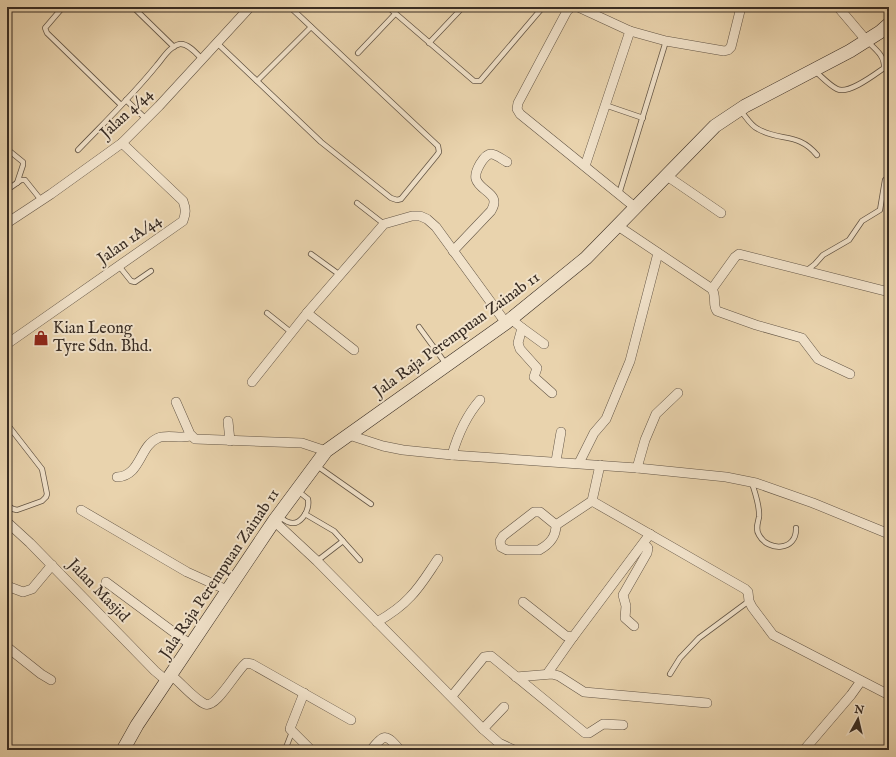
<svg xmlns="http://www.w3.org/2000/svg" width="896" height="757" viewBox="0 0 896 757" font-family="'IM FELL English',serif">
  <rect width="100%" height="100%" fill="#e9d3ad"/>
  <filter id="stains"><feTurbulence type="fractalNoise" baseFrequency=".005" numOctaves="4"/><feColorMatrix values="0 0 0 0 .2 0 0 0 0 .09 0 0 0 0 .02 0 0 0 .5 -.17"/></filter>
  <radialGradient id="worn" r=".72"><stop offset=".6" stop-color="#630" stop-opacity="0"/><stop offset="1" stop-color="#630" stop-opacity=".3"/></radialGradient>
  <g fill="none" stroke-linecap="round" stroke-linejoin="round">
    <g stroke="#645646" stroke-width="6">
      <g id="lane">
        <path d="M63,7L45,28L47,33L121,105"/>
        <path d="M133,7L174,47"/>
        <path d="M388,7L474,81H480L543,7"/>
        <path d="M217,43L321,142L391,198L397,200L401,199L437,155L439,152L438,146L290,7"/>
        <path d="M429,43L463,7"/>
        <path d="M358,53L395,14"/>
        <path d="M815,71C822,77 829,85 837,89C848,95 874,75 884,68C885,56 876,50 867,41"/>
        <path d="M257,81L311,27"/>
        <path d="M126,100L146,119"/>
        <path d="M605,105L643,118"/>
        <path d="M741,111C746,117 751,126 758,129C781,142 798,132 817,155"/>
        <path d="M7,149L23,162V165L17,183"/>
        <path d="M78,150C105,122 133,95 157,65C163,58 170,46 180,44C188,43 197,54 202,59"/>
        <path d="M7,190L21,180H25L41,200"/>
        <path d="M619,194L666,41"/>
        <path d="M357,203L384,224"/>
        <path d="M311,254L340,275"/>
        <path d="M119,266L131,281L135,282L151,271"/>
        <path d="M806,271L815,264L823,255L849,240L862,221L880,210L885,180L889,177"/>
        <path d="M267,313L292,333"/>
        <path d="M419,327L446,364"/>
        <path d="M7,424L42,469L47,494L46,497L42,501L17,510L13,509L7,505"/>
        <path d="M317,466L371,504"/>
        <path d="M752,483C755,493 760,506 759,517C758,523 755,529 759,535C768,552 797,551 796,528"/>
        <path d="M305,514L334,531L360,560"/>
        <path d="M279,517C282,518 285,521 288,522C300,527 310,511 308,499L298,491"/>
        <path d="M317,561L343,541"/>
        <path d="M670,674L680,658L699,638L749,601"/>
        <path d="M285,750L292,732"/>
      </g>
    </g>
    <g stroke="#645646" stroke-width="10">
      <g id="street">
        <path d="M571,7L567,11L518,103L517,109L520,114L636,208"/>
        <path d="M578,7L630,31L666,41L724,51L728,50L731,47L741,7"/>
        <path d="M838,7L866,40"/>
        <path d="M585,166L630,31"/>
        <path d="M667,176L721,213"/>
        <path d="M7,223L51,194L122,143L159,106L250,7"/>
        <path d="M618,226L712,289C717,297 712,304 717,311L756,325L802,338L818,359L850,374"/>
        <path d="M453,251L491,211C502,193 480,192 476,179C474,172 484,154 491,154C496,154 503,160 507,162"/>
        <path d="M712,289L735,257L739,254L889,292"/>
        <path d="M307,313L354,350"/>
        <path d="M511,319L522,328L518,343L520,349L537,368L534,377L552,393"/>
        <path d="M522,328L544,344"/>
        <path d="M7,344L183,221C186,213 186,209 183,201L122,143"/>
        <path d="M252,382L307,313L384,224L412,216H420L427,219L436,227L506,323"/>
        <path d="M176,402L190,434L195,439L302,443L326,451"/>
        <path d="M228,421L230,441"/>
        <path d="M349,435L383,446L403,450L452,455L637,468L726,477L756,483L813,503L889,534"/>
        <path d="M452,455C458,434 466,416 480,400"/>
        <path d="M556,461L561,432"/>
        <path d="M579,463L594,433L606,419L630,361L658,253"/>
        <path d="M600,465L592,501L745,589L748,592L749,601L752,607L773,635L889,695"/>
        <path d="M637,468L645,440L656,414L678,393"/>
        <path d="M117,477C141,476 139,446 158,438C166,434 181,439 191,436"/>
        <path d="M81,510L187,572L227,590"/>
        <path d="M534,512H540L556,525C556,537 550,544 539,550H507L501,547L500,541L503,536Z"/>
        <path d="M274,521L317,561L483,729L499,743L514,750"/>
        <path d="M7,522L30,543L155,671L167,681"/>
        <path d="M556,525L592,501"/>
        <path d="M106,582L191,645"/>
        <path d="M7,586L23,592L32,589L52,565"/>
        <path d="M523,602L566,636L573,637L650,534"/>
        <path d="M377,622C389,615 401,607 410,597C421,586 429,572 438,559"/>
        <path d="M634,626L625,618L626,606L623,595L647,553L648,548L644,544"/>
        <path d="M7,647L41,674L51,680"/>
        <path d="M547,674L573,637"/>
        <path d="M171,675C181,683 194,699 205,704C216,709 236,671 246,663L252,664L351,720"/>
        <path d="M516,677L552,674L559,676L584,692L707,703"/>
        <path d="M304,693L291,726L290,729L311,750"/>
        <path d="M452,696L484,657L491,656L585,733H589L603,724L623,725"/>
        <path d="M483,729L504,707"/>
        <path d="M371,750C385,733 386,734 400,750"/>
        <path d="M804,750L851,695L861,681"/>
      </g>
    </g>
    <g stroke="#382c23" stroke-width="14">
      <path id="secondary" d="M123,750L137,725L274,521L326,451L506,323L586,258L715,126L745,106L850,51L880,32L889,24"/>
    </g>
    <use href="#lane" stroke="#f1e2ca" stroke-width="4.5"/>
    <use href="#street" stroke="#f1e2ca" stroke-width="9"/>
    <use href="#secondary" stroke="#f1e2ca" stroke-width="13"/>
  </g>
  <defs>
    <g id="shop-bare" transform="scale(1.2)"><path d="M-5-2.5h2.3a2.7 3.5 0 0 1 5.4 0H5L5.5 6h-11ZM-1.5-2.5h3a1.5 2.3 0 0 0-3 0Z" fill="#8f2418" stroke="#f1e2ca" stroke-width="2.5" paint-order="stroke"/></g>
  </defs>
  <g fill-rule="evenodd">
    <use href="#shop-bare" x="41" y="338"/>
  </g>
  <g text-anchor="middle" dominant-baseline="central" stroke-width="4" stroke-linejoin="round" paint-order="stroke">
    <g font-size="16" fill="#382c23" stroke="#f1e2ca">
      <text transform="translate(127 114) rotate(-43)">Jalan 4/44</text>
      <text transform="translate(130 240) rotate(-35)">Jalan 1A/44</text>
      <text transform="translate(457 335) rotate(-36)">Jala Raja Perempuan Zainab 11</text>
      <text transform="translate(220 574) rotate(-56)">Jala Raja Perempuan Zainab 11</text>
      <text transform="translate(98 591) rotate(46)">Jalan Masjid</text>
    </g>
    <g font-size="16" fill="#382c23" stroke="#f1e2ca" text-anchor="start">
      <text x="53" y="329">Kian Leong<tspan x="53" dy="18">Tyre Sdn. Bhd.</tspan></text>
    </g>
  </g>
  <rect width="896" height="757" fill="none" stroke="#e9d3ad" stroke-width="24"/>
  <rect x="8" y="8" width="880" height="741" fill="none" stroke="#382c23" stroke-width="2"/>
  <rect x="12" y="12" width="872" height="733" fill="none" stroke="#382c23"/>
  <g transform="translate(858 719) rotate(8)" stroke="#f1e2ca" stroke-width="3" paint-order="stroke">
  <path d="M0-3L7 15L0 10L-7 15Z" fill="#382c23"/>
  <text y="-6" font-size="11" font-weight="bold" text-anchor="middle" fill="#382c23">N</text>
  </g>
  <rect width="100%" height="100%" filter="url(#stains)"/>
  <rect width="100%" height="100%" fill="url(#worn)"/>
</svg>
